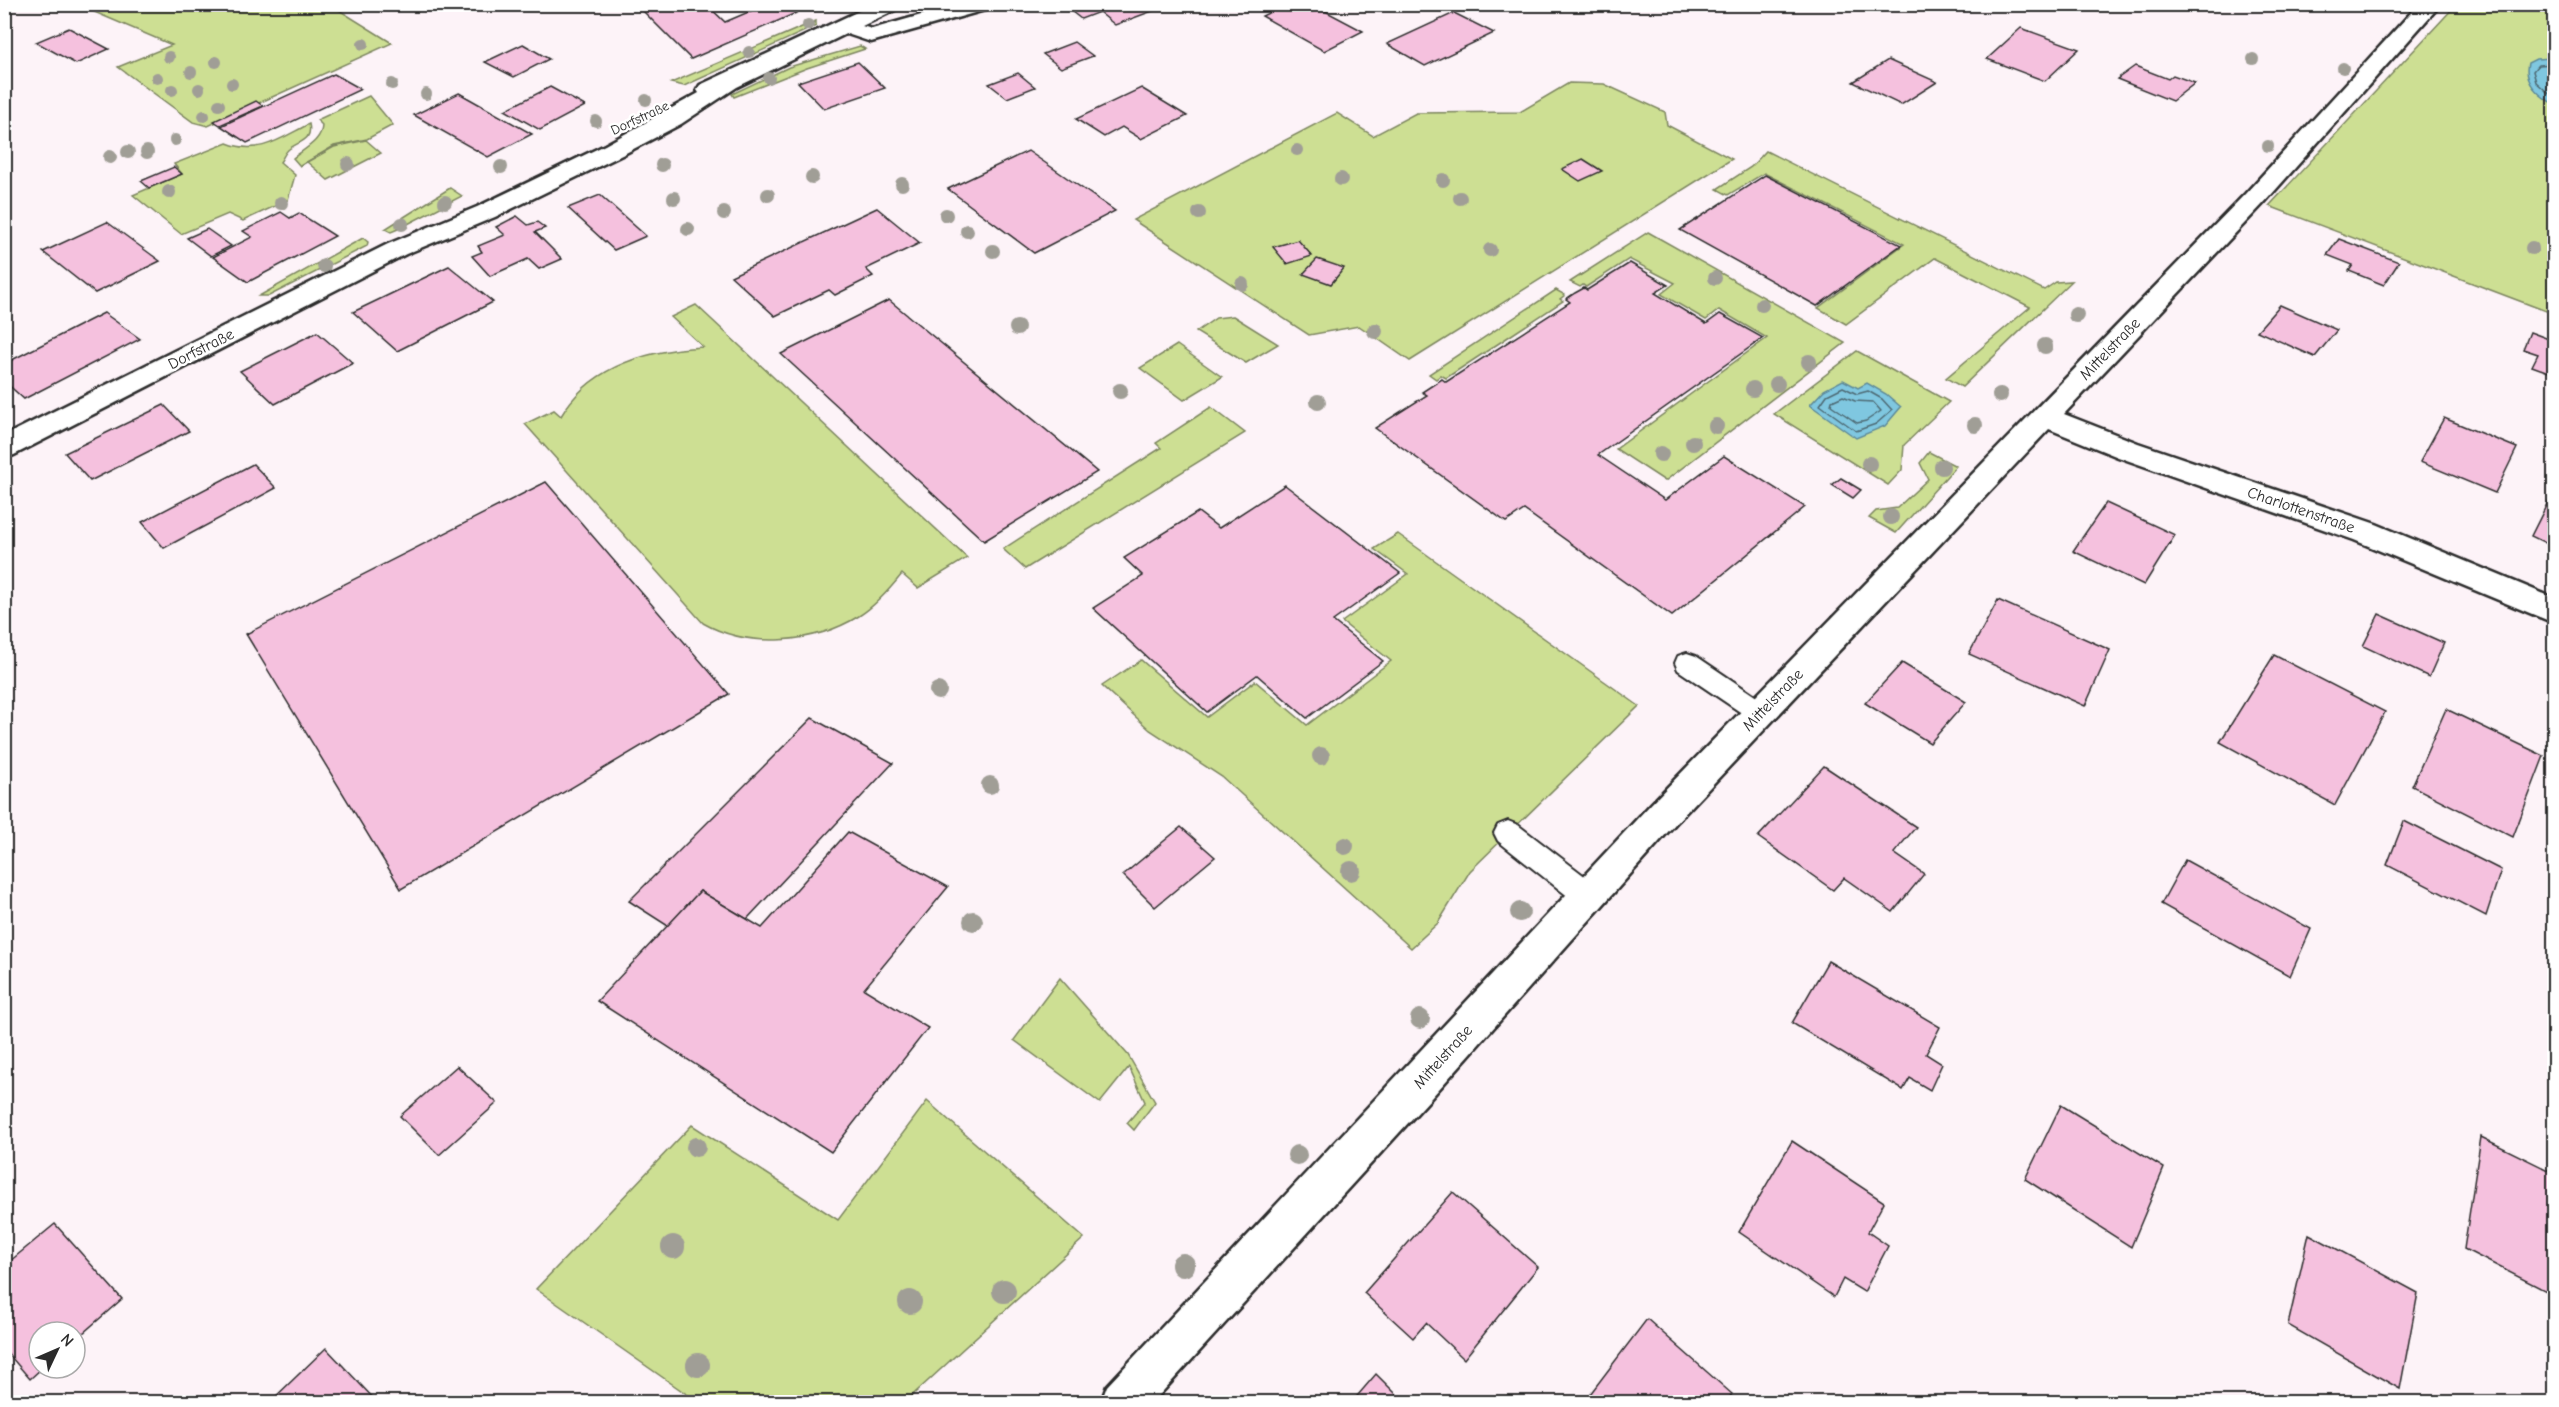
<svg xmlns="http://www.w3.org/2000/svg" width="2559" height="1407" viewBox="0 0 2559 1407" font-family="'Comic Neue',sans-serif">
  <rect width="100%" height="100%" fill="#fdf3f8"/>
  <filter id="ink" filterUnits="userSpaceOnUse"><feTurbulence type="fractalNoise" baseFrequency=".0167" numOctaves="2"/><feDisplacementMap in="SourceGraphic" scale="12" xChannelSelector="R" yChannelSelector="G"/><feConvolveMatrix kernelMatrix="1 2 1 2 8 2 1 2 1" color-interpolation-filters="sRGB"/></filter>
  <g filter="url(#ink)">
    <g fill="#cddf93" stroke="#7c855f" stroke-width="1.5">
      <path d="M109,4L331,5L392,43L208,126L193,122L118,67L172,45L92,11Z"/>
      <path d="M2456,5H2554V314L2269,206Z"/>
      <path d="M816,21V26L684,86L671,83Z"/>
      <path d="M860,46L865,49L807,68L734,97L732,94L789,67Z"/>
      <path d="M1569,83L1604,84L1665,112L1667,125L1732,159L1410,361L1359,326L1309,335L1133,220L1337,113L1373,136L1416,113L1520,112Z"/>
      <path d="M369,96L393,125L367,139L334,146L300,166L293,158C304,149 322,141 322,125L317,120Z"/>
      <path d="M309,124C313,141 299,141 289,149C285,152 283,158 280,162L295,175L288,200L243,221L228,214L181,234L133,195L182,174L174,164L227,143C259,156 281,138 309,124Z"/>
      <path d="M366,140L381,153L328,180L307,162L334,147Z"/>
      <path d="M1766,151L2044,290L2056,282L2072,281L1962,387L1946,378L2030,307L1935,258L1846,324L1818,308L1904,244L1764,173L1728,195L1717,189L1751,167Z"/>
      <path d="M450,188L462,196L398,229L391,232L385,229Z"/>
      <path d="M1648,232L1845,343L1665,481L1616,449L1767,338L1719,310L1706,320L1661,294L1675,283L1629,259L1586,287L1583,285L1580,287L1570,282Z"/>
      <path d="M363,238L368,242L367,246L269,296H259Z"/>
      <path d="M1556,290L1565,295L1560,299L1563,301L1446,378L1441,375L1436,379L1429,374Z"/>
      <path d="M696,305L967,558L918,588L902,574C890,589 875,606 859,616C814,644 749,649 703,623L525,424L554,410L561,416C591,365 648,350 703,347L671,317Z"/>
      <path d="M1233,316L1278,344L1246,363L1196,332L1216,318Z"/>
      <path d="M1177,345L1222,377L1184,400L1140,368Z"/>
      <path d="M1857,351L1949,402L1904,445L1902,470L1888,485L1774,414Z"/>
      <path d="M1211,407L1245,433L1025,569L1003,549L1161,448L1156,443Z"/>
      <path d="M1929,452L1956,466L1896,533L1869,518L1876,511L1897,508L1928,479L1920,463Z"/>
      <path d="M1398,534L1639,706L1470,871L1438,923L1411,948L1222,777L1150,730L1102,686L1141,660L1207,717L1255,681L1307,725L1391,661L1342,622L1408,574L1374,549Z"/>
      <path d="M1060,978L1128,1055L1155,1102L1134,1130L1127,1123L1145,1102L1129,1067L1100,1103L1014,1040Z"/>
      <path d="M927,1101L1084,1238L905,1402H698L536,1289L692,1125L838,1220Z"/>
    </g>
    <g fill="#7fc7e0" stroke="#5d8998" stroke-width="1.5">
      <path d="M2554,58V104C2539,96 2523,82 2528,63L2536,59Z"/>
      <path d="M1843,380L1858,388L1867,383L1886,394L1901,407L1885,426L1856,438L1810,405L1824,390Z"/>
    </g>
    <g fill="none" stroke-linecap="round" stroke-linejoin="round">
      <g stroke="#4d6973" stroke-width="1.5">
        <path d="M2554,64L2538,65L2533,71L2536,82L2554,98"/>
        <path d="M1843,387L1857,394L1868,391L1882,399L1892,410L1876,424L1856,431L1820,405L1827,395Z"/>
        <path d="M1843,396L1855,401L1873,402L1881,411L1866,421L1857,423L1831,405L1832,401Z"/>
      </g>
    </g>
    <g fill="#f5c1de" stroke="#2b2b2b" stroke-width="1.5">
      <path d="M636,4H706L725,22L760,7L763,9L774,4H782L796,13L691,59Z"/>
      <path d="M1062,4H1171L1115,25L1099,12L1081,19Z"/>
      <path d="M1287,4H1312L1363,31L1324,51L1262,16Z"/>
      <path d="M1454,13L1494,33L1425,66L1387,44Z"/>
      <path d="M69,28L109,49L76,64L36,42Z"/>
      <path d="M2021,28L2079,49L2045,81L1987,59Z"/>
      <path d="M1074,42L1093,56L1061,68L1043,54Z"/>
      <path d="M523,44L549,59L514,77L485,62Z"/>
      <path d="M1888,60L1937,82L1901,105L1853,82Z"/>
      <path d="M858,62L885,88L824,109L798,82Z"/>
      <path d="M2135,66L2168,79L2173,75L2195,83L2172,101L2117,79Z"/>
      <path d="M1018,73L1035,87L1007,98L989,84Z"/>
      <path d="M334,74L361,89L247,143L221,126Z"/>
      <path d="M550,87L585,106L540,130L505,110Z"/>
      <path d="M1141,88L1187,116L1141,139L1122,127L1104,137L1076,119Z"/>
      <path d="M459,93L532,134L488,157L414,115Z"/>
      <path d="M256,101L263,106L220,125L214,121Z"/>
      <path d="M1028,151L1115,211L1034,253L948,189Z"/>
      <path d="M1583,159L1602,171L1580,181L1562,169Z"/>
      <path d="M174,167L182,174L149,188L141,181Z"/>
      <path d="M1765,175L1901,245L1817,306L1680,230Z"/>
      <path d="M600,195L646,236L614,250L568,208Z"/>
      <path d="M877,208L920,243L866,269L873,276L835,295L829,290L775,316L731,276Z"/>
      <path d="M281,212L290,218L299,213L335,236L248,282L213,257L252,237L243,231Z"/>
      <path d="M517,216L528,225L537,222L545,228L535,232L562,259L539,269L528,259L490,276L472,256L482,252L478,246L505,235L496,227Z"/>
      <path d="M107,222L160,261L95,293L43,252Z"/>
      <path d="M207,229L231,246L211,256L187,238Z"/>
      <path d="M2339,239L2399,262L2384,285L2349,271L2353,265L2327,255Z"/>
      <path d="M1298,240L1312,256L1287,264L1273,247Z"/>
      <path d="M1317,259L1344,268L1331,284L1303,274Z"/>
      <path d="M1630,263L1668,285L1655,293L1706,324L1720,314L1763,338L1598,455L1665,500L1724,456L1805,507L1672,616L1524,510L1506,522L1375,428L1427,395L1422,392L1442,379L1446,382L1570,302L1566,299L1575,293L1584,288L1587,290Z"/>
      <path d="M449,266L493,302L397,351L353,312Z"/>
      <path d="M889,300L1097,472L984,541L781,354Z"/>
      <path d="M2280,305L2337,330L2315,357L2257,331Z"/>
      <path d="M104,313L140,339L24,399L4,381V364Z"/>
      <path d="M317,332L353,363L275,404L240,371Z"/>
      <path d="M2530,332L2554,341V374L2532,366L2538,354L2523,349Z"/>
      <path d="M164,405L189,431L90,481L65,453Z"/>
      <path d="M2444,418L2517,448L2495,493L2420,462Z"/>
      <path d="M253,464L276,488L164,548L142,522Z"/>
      <path d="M1841,478L1861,490L1853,498L1832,485Z"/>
      <path d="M546,482L729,694L401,889L246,634Z"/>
      <path d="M1285,485L1400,573L1333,621L1383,661L1307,718L1257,675L1207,712L1093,608L1143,576L1124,558L1198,512L1219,528Z"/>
      <path d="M2554,490V547L2531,536Z"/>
      <path d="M2106,503L2175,535L2144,585L2073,551Z"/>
      <path d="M1998,600L2110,650L2085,706L1969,654Z"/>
      <path d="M2379,614L2444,643L2429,677L2363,646Z"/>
      <path d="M2274,655L2385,712L2335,805L2220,742Z"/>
      <path d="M1902,663L1966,702L1930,743L1865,703Z"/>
      <path d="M2446,709L2544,756L2513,837L2412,786Z"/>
      <path d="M812,718L893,763L747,919L700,891L668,926L629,901Z"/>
      <path d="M1824,766L1916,827L1894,853L1924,874L1893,912L1844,878L1833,890L1758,837Z"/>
      <path d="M2404,821L2501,870L2486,916L2387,865Z"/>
      <path d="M1181,827L1215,857L1155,907L1123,875Z"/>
      <path d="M848,832L948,887L864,989L928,1028L831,1152L597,1001L700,891L762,928Z"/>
      <path d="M2185,860L2311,929L2290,976L2161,904Z"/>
      <path d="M1828,961L1940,1027L1926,1054L1942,1064L1930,1090L1910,1078L1903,1090L1792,1023Z"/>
      <path d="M457,1066L497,1103L439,1155L400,1116Z"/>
      <path d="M2061,1105L2164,1168L2131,1247L2025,1179Z"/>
      <path d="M2481,1137L2554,1173V1295L2464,1249Z"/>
      <path d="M1792,1141L1884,1202L1868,1232L1888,1246L1864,1292L1843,1279L1834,1297L1739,1232Z"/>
      <path d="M1453,1192L1538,1267L1464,1359L1426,1323L1413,1338L1364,1293Z"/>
      <path d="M55,1224L122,1299L75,1340V1332H39V1368H42L30,1379L4,1349V1266Z"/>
      <path d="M2309,1234L2418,1293L2400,1389L2288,1325Z"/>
      <path d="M1647,1319L1732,1394L1726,1402H1584Z"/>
      <path d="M326,1348L377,1402H270Z"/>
      <path d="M1376,1374L1404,1402H1352Z"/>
    </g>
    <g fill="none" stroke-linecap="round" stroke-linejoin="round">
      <g stroke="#2b2b2b" stroke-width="4">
        <g id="lane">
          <path d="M1687,653L1696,656L1770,706L1774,713L1770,720L1761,723L1752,720L1678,670L1675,663L1678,656Z"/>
          <path d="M1508,821L1518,825L1599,887L1603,896L1599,905L1589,908L1579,905L1498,841L1494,833L1498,825Z"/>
        </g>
      </g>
      <g stroke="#2b2b2b" stroke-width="5">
        <g id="street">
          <path d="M960,4H995L992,8L871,42L838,31L834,27L838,23L845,21L872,29Z"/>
          <path d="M2419,4H2441L2263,204L2064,414L2138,443L2376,524L2554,598V623L2354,540L2118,457L2049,429L1675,824L1431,1098L1153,1402H1101L1107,1386L1651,804L2245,194Z"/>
        </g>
      </g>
      <g stroke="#2b2b2b" stroke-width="5">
        <path id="secondary" d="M874,4H902L899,8L737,87L681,124L622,155L495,217L406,254L14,455L4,458V436L388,244L477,207L605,145L699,93L697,90L700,85Z"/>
      </g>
      <use href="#lane" fill="#fff" fill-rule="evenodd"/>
      <use href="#street" fill="#fff" fill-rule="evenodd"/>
      <use href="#secondary" fill="#fff" fill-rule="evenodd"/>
    </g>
    <g fill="#a09e96">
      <circle cx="808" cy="25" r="6"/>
      <circle cx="363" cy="44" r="6"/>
      <circle cx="749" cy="52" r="6"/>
      <circle cx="169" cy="57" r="6"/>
      <circle cx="2253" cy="59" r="6"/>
      <circle cx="216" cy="62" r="6"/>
      <circle cx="2343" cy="68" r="6"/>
      <circle cx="191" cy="72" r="6"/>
      <circle cx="157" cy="78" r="6"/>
      <circle cx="769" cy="78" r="6"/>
      <circle cx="232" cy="84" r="6"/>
      <circle cx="392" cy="84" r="6"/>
      <circle cx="199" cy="89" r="6"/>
      <circle cx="172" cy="90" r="6"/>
      <circle cx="426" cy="94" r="6"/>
      <circle cx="646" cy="100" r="6"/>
      <circle cx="219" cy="105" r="6"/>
      <circle cx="204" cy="116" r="6"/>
      <circle cx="596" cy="121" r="6"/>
      <circle cx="175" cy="140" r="6"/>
      <circle cx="2268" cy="146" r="6"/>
      <circle cx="1297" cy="150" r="6"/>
      <circle cx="128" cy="152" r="7"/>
      <circle cx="147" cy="152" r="7"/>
      <circle cx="110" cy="157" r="7"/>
      <circle cx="348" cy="164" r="7"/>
      <circle cx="662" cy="165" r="7"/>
      <circle cx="501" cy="167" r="7"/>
      <circle cx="812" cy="177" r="7"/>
      <circle cx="1341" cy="179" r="7"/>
      <circle cx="1443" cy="180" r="7"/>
      <circle cx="902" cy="184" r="7"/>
      <circle cx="169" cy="192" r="7"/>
      <circle cx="768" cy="195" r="7"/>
      <circle cx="674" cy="198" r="7"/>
      <circle cx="1460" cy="198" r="7"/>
      <circle cx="445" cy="202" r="7"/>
      <circle cx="281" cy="203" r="7"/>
      <circle cx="724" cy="213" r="7"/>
      <circle cx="1199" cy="213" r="7"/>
      <circle cx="946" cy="215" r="7"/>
      <circle cx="402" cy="224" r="7"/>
      <circle cx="688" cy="229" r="7"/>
      <circle cx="967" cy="231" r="7"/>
      <circle cx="2532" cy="248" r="7"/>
      <circle cx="1490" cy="250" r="7"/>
      <circle cx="993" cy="251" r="7"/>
      <circle cx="324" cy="266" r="7"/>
      <circle cx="1715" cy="278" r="7"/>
      <circle cx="1242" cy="284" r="7"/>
      <circle cx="1762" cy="305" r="7"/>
      <circle cx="2076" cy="315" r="8"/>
      <circle cx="1017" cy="328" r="8"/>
      <circle cx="1375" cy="331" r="8"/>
      <circle cx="2045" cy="346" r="8"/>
      <circle cx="1809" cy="362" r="8"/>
      <circle cx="1777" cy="384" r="8"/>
      <circle cx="1753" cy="389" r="8"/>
      <circle cx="1120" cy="391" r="8"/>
      <circle cx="2000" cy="395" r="8"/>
      <circle cx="1318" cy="402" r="8"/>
      <circle cx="1975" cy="425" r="8"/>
      <circle cx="1716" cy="426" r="8"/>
      <circle cx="1693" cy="443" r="8"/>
      <circle cx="1661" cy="454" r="8"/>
      <circle cx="1869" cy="464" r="8"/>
      <circle cx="1942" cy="467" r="8"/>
      <circle cx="1891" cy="517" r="8"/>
      <circle cx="938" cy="691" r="9"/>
      <circle cx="1321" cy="756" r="9"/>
      <circle cx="990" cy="785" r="9"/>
      <circle cx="1345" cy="846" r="9"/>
      <circle cx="1351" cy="871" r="10"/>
      <circle cx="1520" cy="912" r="10"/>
      <circle cx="973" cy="921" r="10"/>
      <circle cx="1420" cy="1019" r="10"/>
      <circle cx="696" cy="1147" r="10"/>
      <circle cx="1297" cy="1155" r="10"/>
      <circle cx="673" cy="1247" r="12"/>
      <circle cx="1183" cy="1265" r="12"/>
      <circle cx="1004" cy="1291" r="12"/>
      <circle cx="910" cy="1302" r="12"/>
      <circle cx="698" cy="1365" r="12"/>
    </g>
  </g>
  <g text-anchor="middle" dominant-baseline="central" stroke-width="5" stroke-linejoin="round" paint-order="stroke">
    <g font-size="14" fill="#2b2b2b" stroke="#fff">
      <text transform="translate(640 118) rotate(-25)">Dorfstraße</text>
    </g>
    <g font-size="16" fill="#2b2b2b" stroke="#fff">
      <text transform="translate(201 349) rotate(-27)">Dorfstraße</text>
      <text transform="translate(2110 349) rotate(-46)">Mittelstraße</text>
      <text transform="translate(2301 510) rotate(19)">Charlottenstraße</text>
      <text transform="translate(1773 700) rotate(-46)">Mittelstraße</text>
      <text transform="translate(1443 1057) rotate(-48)">Mittelstraße</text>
    </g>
  </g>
  <rect width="2559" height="1407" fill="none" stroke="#fff" stroke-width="24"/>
  <rect x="12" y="12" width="2535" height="1383" fill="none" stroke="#2b2b2b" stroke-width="2" filter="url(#ink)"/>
  <g transform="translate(57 1350) rotate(46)"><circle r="28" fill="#ffffff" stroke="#aaaaaa" stroke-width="1.5"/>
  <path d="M0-4.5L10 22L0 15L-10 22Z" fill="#2b2b2b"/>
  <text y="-9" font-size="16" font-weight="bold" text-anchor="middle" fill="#2b2b2b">N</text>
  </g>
</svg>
